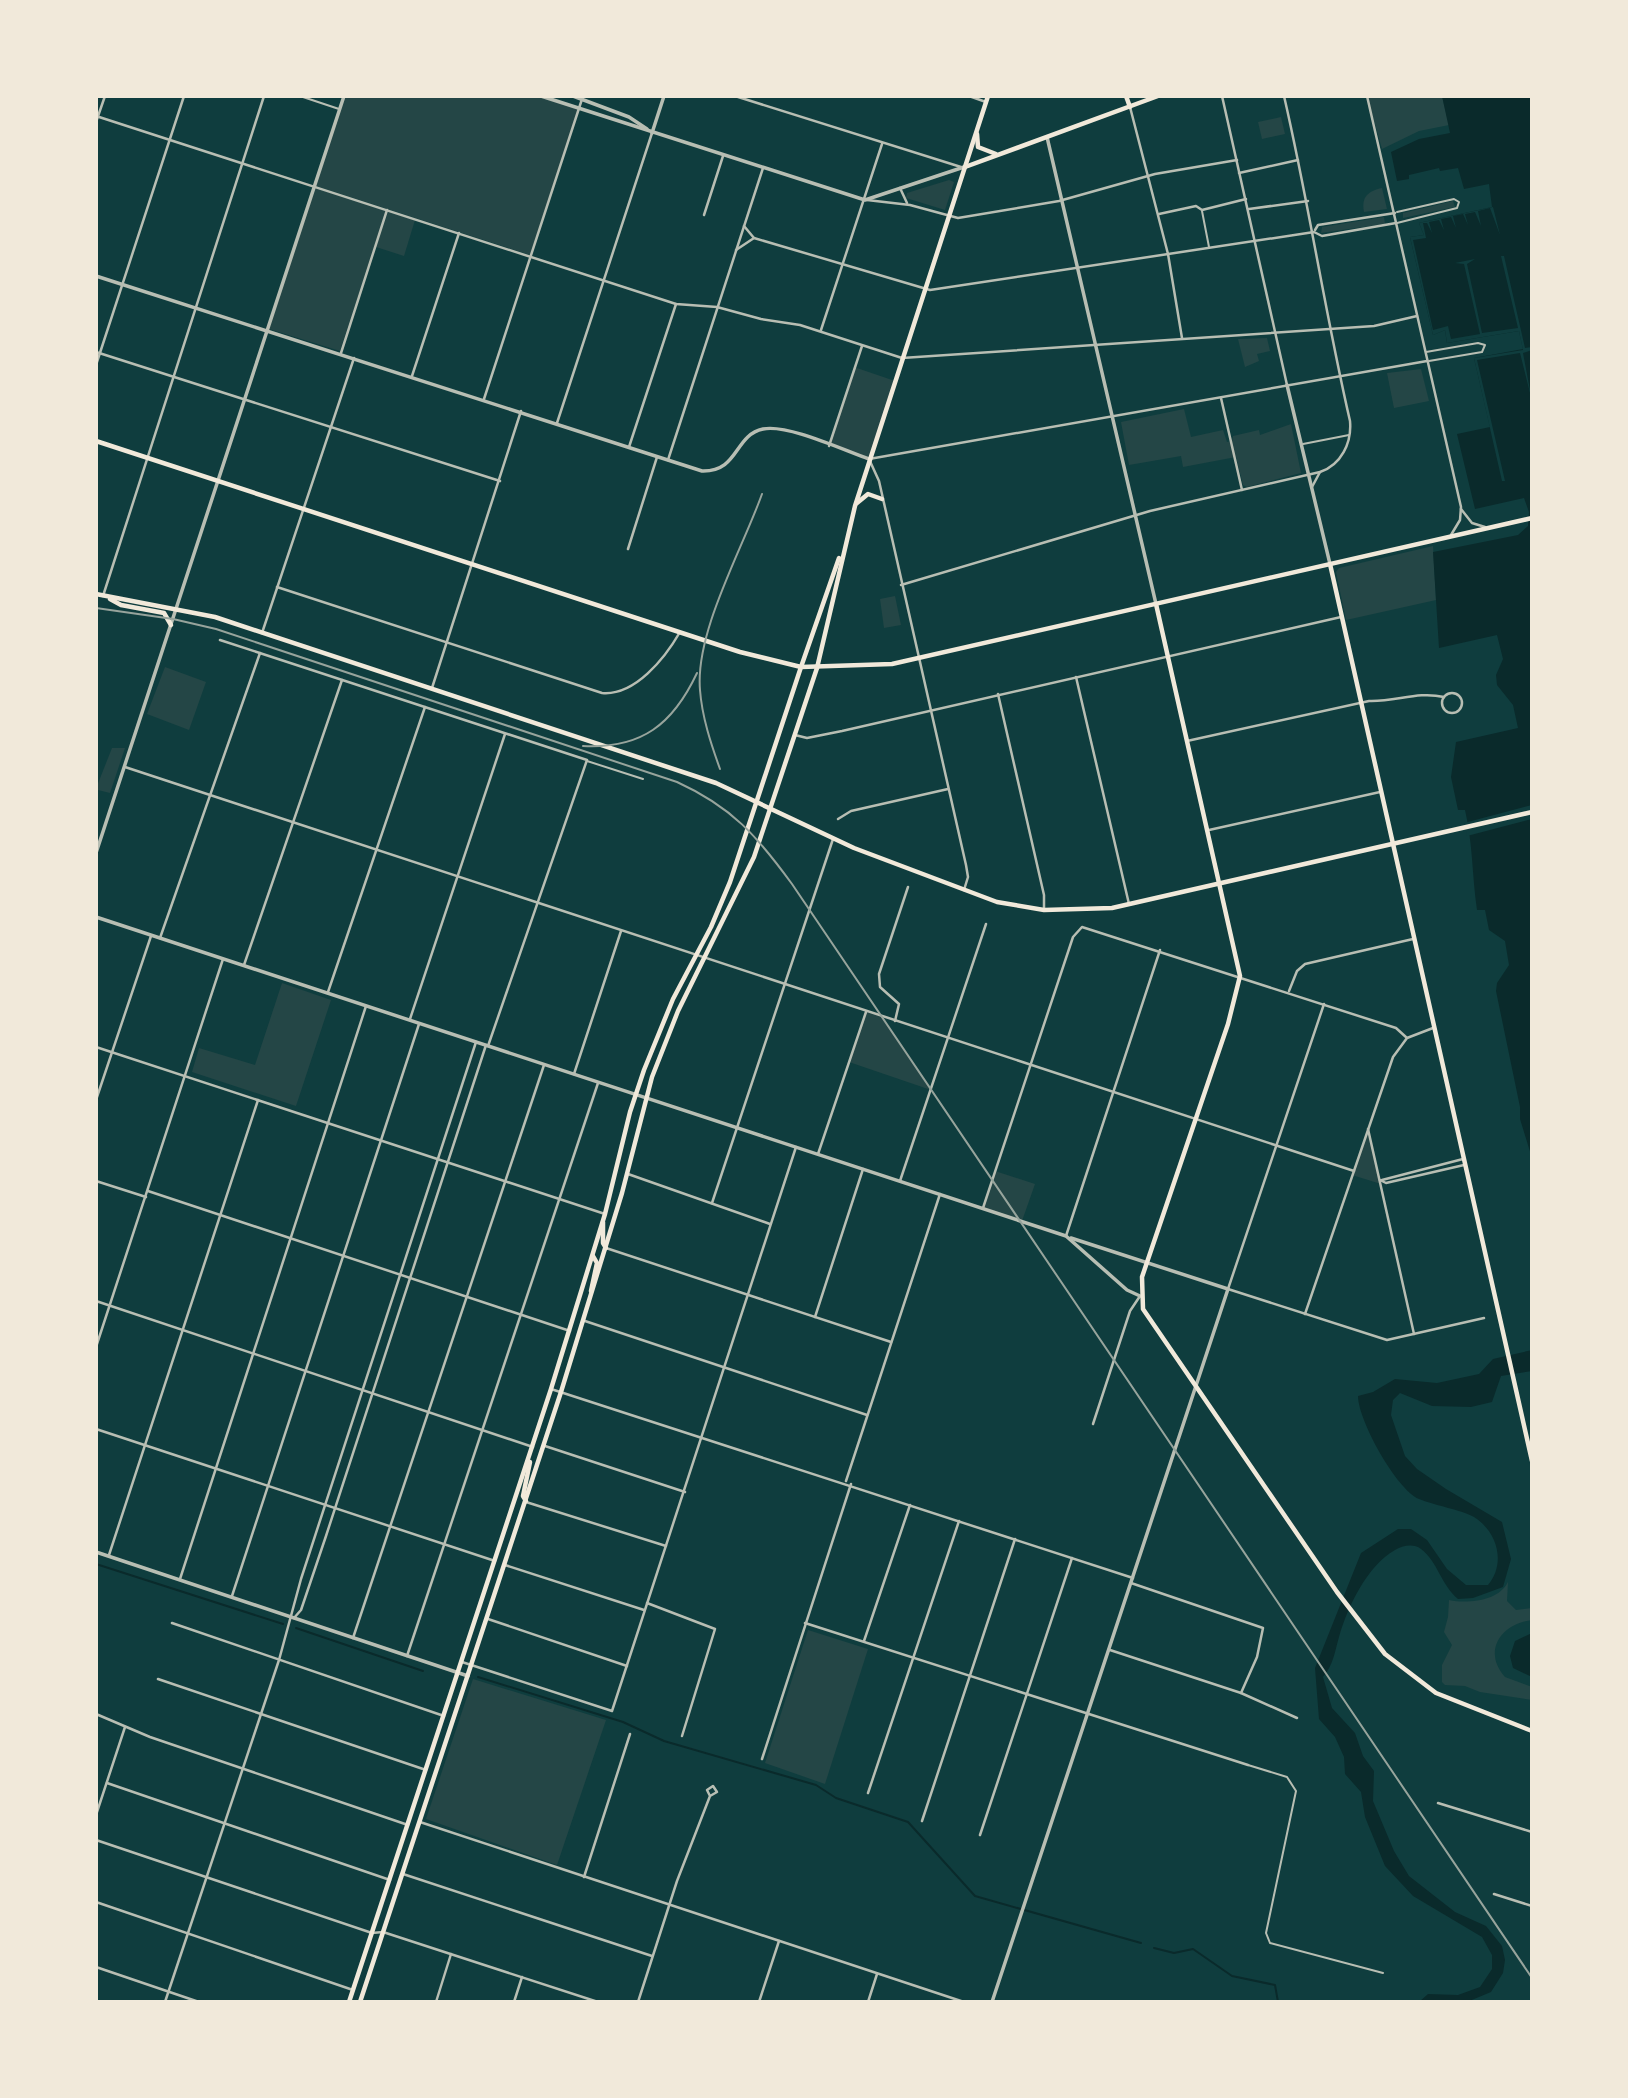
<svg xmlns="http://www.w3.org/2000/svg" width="1628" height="2098" viewBox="0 0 1628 2098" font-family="Figtree,sans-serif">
  <rect width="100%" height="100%" fill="#0f3d3e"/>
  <g fill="#244646">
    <path d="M344,96H539L578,109L530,255L316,186Z"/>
    <path d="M1367,96H1442L1449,125L1419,131L1382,149Z"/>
    <path d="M1281,117L1285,134L1262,139L1258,122Z"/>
    <path d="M949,180L954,182L945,210L906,198L907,193Z"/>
    <path d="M315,188L386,211L340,351L269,329Z"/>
    <path d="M1382,188L1387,209L1364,212C1361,197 1368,191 1382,188Z"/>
    <path d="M1453,201L1455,207L1403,218V213Z"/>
    <path d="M388,212L415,220L404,256L376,247Z"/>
    <path d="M1384,217L1385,224L1321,233L1322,227Z"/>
    <path d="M1267,338L1270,351L1257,354L1259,361L1245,367L1238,339Z"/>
    <path d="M854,367L895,381L869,459L829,445Z"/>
    <path d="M1421,369L1429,401L1394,408L1387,373Z"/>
    <path d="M1184,409L1191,437L1223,430L1227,442L1232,441L1233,436L1259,430L1260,435L1291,424L1301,473L1247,487L1243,485L1236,457L1183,467L1181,456L1129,465L1121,422Z"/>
    <path d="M1433,546L1436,600L1346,620L1336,572L1339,568Z"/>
    <path d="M895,596L901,625L884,628L880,599Z"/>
    <path d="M165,667L206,682L189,730L147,714Z"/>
    <path d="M112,748H125L110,793L98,790L97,786Z"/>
    <path d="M282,983L331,1000L296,1106L192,1072L199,1048L255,1065Z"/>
    <path d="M866,1012L882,1017L931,1090L849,1062Z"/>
    <path d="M1368,1129L1381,1184L1352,1175Z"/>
    <path d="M995,1171L1035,1184L1022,1221L983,1208Z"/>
    <path d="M1508,1582L1507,1601L1516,1610L1532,1608V1620C1501,1624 1482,1651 1505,1677L1532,1687V1700L1480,1692L1465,1686L1445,1685L1442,1682V1665L1452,1645L1444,1632L1448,1617L1449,1600C1467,1604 1499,1601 1508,1582Z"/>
    <path d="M808,1630L868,1649L825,1784L765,1763Z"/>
    <path d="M473,1679L606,1720L557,1865L426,1819Z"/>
  </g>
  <g fill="#0a2a2b">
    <path d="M1442,96H1532V1158L1520,1119V1107L1496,991L1497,983L1509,965L1505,941L1489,930L1485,910H1477C1472,876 1473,844 1465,810H1458L1451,777L1456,742L1518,728L1513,705L1497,685L1496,675L1503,659L1497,635L1439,648L1433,552L1518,535L1528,526L1529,512L1524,498L1475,509L1457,434L1490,427L1474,358L1523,349L1519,331L1447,343L1445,330L1433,335L1410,237L1424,235L1419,223L1492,207L1489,184L1464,189L1458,168L1440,171L1439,168L1409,175V179L1397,181L1391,152L1419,139L1450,133Z"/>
    <path d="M1532,1350V1371L1501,1376L1492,1402L1471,1407L1432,1406L1400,1393L1393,1400L1391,1415L1405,1456L1417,1469L1446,1489L1502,1522L1511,1559L1503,1587L1473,1598L1458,1599C1441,1585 1438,1562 1421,1549C1413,1543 1402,1546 1395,1550C1367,1566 1348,1606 1339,1637C1335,1651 1333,1666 1323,1677L1332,1708L1355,1733L1363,1756L1374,1771L1373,1801L1394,1851L1409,1876L1455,1912L1486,1926L1502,1946L1505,1960L1503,1973L1491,1992L1467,2002H1419L1428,1994L1458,1995L1480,1987L1492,1969V1955L1482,1937L1413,1896L1385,1866L1365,1817L1361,1792L1345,1774L1344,1757L1335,1737L1319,1719L1315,1668L1361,1553L1398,1529H1411L1427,1540L1447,1569L1466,1585H1488C1506,1564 1498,1532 1474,1517C1462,1510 1433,1505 1419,1499C1396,1489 1358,1420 1358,1396L1373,1392L1395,1379L1437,1383L1479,1374L1493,1359Z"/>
    <path d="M1532,1633V1677L1513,1668L1510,1656L1515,1641Z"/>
  </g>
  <g fill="#0f3d3e">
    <path d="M1493,207L1500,235L1490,208L1478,211L1481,226L1475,212L1465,214L1468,225L1463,214L1453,216L1456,228L1451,217L1441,219L1444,230L1439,220L1429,222L1432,233L1427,223H1423L1426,238L1413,240L1433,330L1448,326L1451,339L1480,334L1464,264L1455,263L1475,259L1467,264L1482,333L1518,328L1501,256H1504L1525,348L1532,347V350L1523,353L1532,401L1520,353L1477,360L1505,481H1502L1474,358L1523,350L1519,331L1447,343L1445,330L1433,335L1410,237L1424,235L1419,223Z"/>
    <path d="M1532,805V819L1467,836L1464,823Z"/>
  </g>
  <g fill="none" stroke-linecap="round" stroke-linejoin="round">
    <g stroke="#0a2a2b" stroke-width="2">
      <path d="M96,1564L283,1624"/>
      <path d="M296,1628L423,1671"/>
      <path d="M478,1677L623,1722L664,1741L816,1785L836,1798L908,1822L975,1896L1141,1943"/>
      <path d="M1154,1948L1174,1953L1193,1949L1232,1976L1275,1985L1278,2002"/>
    </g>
    <g stroke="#b8beb3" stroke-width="2">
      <path d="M300,96L339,109"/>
      <path d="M1202,211L1209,247"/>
      <path d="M1397,212L1454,199L1459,202L1457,208L1397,223"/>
      <path d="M1426,352L1478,343L1485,345L1482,352L1429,361"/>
      <path d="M1303,444L1349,435"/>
      <path d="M587,761L643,779"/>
      <path d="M1248,1765L1287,1777L1296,1791L1266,1933L1270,1943L1383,1973"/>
    </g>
    <g stroke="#b8beb3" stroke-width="2.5">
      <path d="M1249,209L1308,201"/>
      <path d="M1159,214L1196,206L1202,210L1246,199"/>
    </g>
    <g stroke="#b8beb3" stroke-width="2.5">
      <path d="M735,96L961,167"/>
      <path d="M969,96L986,102"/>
      <path d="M1222,96L1287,385"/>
      <path d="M1367,96L1461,507L1460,520L1451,535"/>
      <path d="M1130,107L1168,254L1182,338"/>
      <path d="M96,116L676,304L717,307L761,319L800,325L902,358L1374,326L1417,316"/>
      <path d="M96,122L105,96"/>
      <path d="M1239,173L1298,160"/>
      <path d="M900,188L907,203"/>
      <path d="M867,200L910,205L958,218L1059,201L1155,174L1237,160"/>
      <path d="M704,215L723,156"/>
      <path d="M744,226L754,238L930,290L1314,232L1322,236L1396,223"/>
      <path d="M1315,230L1318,225L1395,213"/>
      <path d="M736,250L754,238"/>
      <path d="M821,330L882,144"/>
      <path d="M96,352L500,481"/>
      <path d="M341,353L387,210"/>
      <path d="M96,365L184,96"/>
      <path d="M412,376L459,233"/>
      <path d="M1221,398L1242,490"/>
      <path d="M484,399L583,96"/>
      <path d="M557,423L652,133"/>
      <path d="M829,446L862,346"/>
      <path d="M629,447L676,304"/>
      <path d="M668,460L763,168"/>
      <path d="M1312,487L1320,472"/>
      <path d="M1461,509L1472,523L1485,527"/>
      <path d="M628,549L657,457"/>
      <path d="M901,585L1150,511L1320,472C1341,465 1352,443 1350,421C1325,313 1309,204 1284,96"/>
      <path d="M277,587L602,693C635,696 665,658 680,632"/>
      <path d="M103,596L264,96"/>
      <path d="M262,633L354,358"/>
      <path d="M220,640L587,760L488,1046"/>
      <path d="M1076,677L1129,904"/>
      <path d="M432,688L521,411"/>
      <circle cx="1452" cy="703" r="10"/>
      <path d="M998,694L1044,895V910"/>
      <path d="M795,735L807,738L842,731L1341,617"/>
      <path d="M1187,741L1369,701C1396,702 1417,691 1444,697"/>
      <path d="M125,767L1354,1171"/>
      <path d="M838,819L851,811L948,789"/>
      <path d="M1209,830L1380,792"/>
      <path d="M964,890L968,877L966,865L879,481L869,459L1427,361"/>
      <path d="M160,938L260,653"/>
      <path d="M244,965L342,680"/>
      <path d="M1289,991L1297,971L1305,964L1413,939"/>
      <path d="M328,992L425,707"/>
      <path d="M1324,1004L1228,1289L1387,1340L1484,1318"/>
      <path d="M410,1019L505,734"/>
      <path d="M895,1021L899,1004L880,987L879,974L908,887"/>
      <path d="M96,1047L605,1214"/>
      <path d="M574,1074L621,931"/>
      <path d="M96,1100L151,936"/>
      <path d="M1368,1129L1414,1334"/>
      <path d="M818,1154L866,1012"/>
      <path d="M628,1174L770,1224"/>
      <path d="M1380,1180L1386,1183L1464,1165"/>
      <path d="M1382,1180L1463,1159"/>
      <path d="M96,1181L146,1197"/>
      <path d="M900,1181L986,924"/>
      <path d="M148,1191L570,1331"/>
      <path d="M712,1203L833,839"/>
      <path d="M983,1208L1073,937L1082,927L1396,1028L1407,1038"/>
      <path d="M1066,1236L1160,950"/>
      <path d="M606,1248L891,1342"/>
      <path d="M96,1301L533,1447"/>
      <path d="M1305,1314L1393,1057L1407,1038L1433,1028"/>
      <path d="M815,1317L863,1169"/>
      <path d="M585,1321L867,1415"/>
      <path d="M96,1347L223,959"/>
      <path d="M551,1389L1133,1578"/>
      <path d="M1093,1424L1130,1311L1140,1296"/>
      <path d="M96,1429L495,1561"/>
      <path d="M545,1446L685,1492"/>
      <path d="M846,1481L940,1194"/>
      <path d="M526,1502L666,1546"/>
      <path d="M109,1555L258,1100"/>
      <path d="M505,1565L644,1610"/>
      <path d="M180,1579L366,1006"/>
      <path d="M1131,1583L1263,1628L1257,1657L1241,1693"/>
      <path d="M232,1596L419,1024"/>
      <path d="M647,1603L715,1629L682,1736"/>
      <path d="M294,1618L301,1610L326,1536L486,1045"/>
      <path d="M488,1619L627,1666"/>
      <path d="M172,1623L444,1716"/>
      <path d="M805,1623L1248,1765"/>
      <path d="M353,1638L544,1065"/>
      <path d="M864,1641L910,1505"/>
      <path d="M1110,1650L1241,1693L1297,1718"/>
      <path d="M407,1656L598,1083"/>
      <path d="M462,1662L612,1711L796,1147"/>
      <path d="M158,1679L426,1770"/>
      <path d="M96,1714L150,1737L408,1825"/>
      <path d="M762,1759L851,1484"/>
      <path d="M107,1783L390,1880"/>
      <path d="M868,1793L959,1521"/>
      <path d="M1438,1803L1532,1832"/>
      <path d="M96,1815L125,1727"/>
      <path d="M922,1821L1015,1539"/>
      <path d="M420,1822L964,2002"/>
      <path d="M980,1835L1072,1558"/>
      <path d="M96,1840L372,1933L383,1932L598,2002"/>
      <path d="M403,1874L652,1956"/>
      <path d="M584,1877L630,1734"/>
      <path d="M1494,1894L1532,1906"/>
      <path d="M96,1902L353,1990"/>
      <path d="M96,1967L199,2002"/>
      <path d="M165,2002L279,1660L301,1579L476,1042"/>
      <path d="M436,2002L451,1954"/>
      <path d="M514,2002L522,1977"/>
      <path d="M638,2002L677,1881L710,1796L717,1792L713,1786L707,1790L710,1796"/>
      <path d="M759,2002L779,1941"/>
      <path d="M868,2002L877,1974"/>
      <path d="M1496,2002H1497"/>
    </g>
    <g stroke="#b8beb3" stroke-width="3.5">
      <path d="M541,96L865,200L964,167"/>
      <path d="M573,96L629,117L647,129"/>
      <path d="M652,133L664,96"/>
      <path d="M1047,137L1156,604"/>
      <path d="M96,276L702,471C739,472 734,435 763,429C788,424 843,450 869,459"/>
      <path d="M1287,385L1330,564"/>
      <path d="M96,853L344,96"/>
      <path d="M96,917L1066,1236L1127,1290L1140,1296"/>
      <path d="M96,1552L468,1676"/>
      <path d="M992,2002L1228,1289L1071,1238"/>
    </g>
    <g stroke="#f1e9da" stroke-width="4.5">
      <path d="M1126,96L1130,107"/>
      <path d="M977,134L978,147L996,154"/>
      <path d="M965,167L1158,96"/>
      <path d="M857,503L868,494L882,499"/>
      <path d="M801,667L839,558"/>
      <path d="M817,668L855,506L988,96"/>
    </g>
    <g stroke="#f1e9da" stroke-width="4.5">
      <path d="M96,441L740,652L801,667L892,664L1532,518"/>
      <path d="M1330,564L1532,1461"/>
      <path d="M96,594L215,617L716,783L854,848L997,902L1044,910L1112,908L1532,812"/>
      <path d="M110,599L121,605L164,613L171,625"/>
      <path d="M1156,604L1240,976L1228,1024L1142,1277L1143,1309L1337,1592L1385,1654L1436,1693L1532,1731"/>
      <path d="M603,1222V1243L606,1248"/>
      <path d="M591,1291L597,1263L593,1256"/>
      <path d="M526,1501L523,1496L530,1462"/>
      <path d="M349,2002L551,1389L605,1214L630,1112L644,1070L673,999L711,927L730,882L801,667"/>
      <path d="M360,2002L561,1392L622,1193L652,1077L678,1011L754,857L817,668"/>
    </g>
    <g stroke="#97a49c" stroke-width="2">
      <path d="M96,608L173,619L216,629L677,782C732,807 757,836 792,884L1532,1978"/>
      <path d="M583,746C642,749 673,724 697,673"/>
      <path d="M720,769C711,744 702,717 700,690C695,632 742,550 762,494"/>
    </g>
  </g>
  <rect width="1628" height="2098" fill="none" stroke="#f1e9da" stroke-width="196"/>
</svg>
